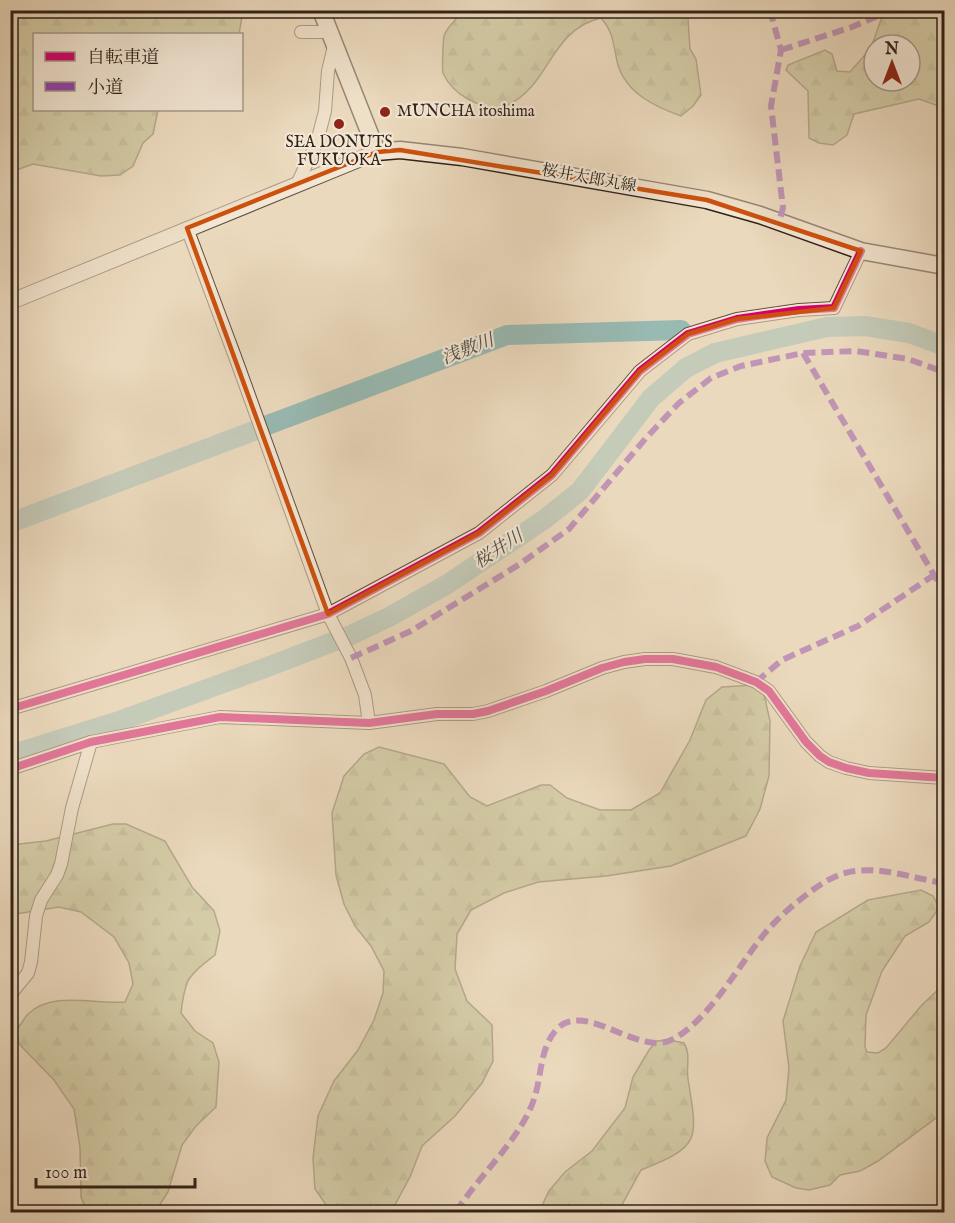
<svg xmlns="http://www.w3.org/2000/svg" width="955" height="1223" viewBox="0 0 955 1223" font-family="'IM FELL English','Noto Serif JP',serif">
  <defs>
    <pattern id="forest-firs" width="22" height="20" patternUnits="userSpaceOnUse" patternTransform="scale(1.5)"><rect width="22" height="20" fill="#babf8f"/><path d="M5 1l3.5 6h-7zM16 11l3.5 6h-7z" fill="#a0a47b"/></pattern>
  </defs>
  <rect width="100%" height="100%" fill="#ebd9bd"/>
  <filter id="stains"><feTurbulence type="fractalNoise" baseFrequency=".00333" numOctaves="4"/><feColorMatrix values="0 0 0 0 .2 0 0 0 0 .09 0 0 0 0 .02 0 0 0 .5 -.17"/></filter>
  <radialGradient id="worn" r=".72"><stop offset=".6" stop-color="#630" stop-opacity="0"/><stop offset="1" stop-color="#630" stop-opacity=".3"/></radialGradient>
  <g fill="url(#forest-firs)" stroke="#767054" stroke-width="1.5" fill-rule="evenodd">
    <path d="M11,10H243V11L239,34H34V110H158L153,134L143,143L133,166L120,175L101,176L33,164L11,172Z"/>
    <path d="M463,11H684L688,19L690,49L696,59L701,95L693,106L681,116C656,107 627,94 618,65C613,46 615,34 601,18C553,29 551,78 515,101C511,103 507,106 503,107C480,110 452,94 443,73C442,68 443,42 444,36C446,28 457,18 463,11Z"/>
    <path d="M784,11H836L837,17H811Z"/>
    <path d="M884,11H944V108L919,99L854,114L847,135L833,145L819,143L809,138L808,91L786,70L788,65L825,50L832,54L837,71L850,72L871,48ZM874,45H910V81H874Z"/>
    <path d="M755,685L764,694L770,721L769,776L760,809L746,836L671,866L606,876L538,882L504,893L471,910L457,934L455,969L467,1001L492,1025L493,1061L482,1083L455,1116L422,1146L410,1177L391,1212H331L315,1189L313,1158L318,1116L334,1081L358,1050L374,1020L383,993L384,971L371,946L355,926L344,904L336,875L332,813L344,776L364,754L379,747L444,764L470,797L487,806L541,785H550L567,798L600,810H631L660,793L690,740L706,700L722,687Z"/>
    <path d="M113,824H126L165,841L192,887L214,911L220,931L215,955C188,976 185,978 181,1013L195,1031L213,1043L219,1062L216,1107L196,1126L182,1145L168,1192L155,1212H87L81,1197L80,1147L74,1109L54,1080L19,1044L17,1029C21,1025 24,1018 28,1014C53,990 95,1005 125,1002L133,984L129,963L114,937L81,912L59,907L16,914L11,912V845L46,841Z"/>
    <path d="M921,890L933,896L939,908L929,922L905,936L882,971L866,1015L865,1047L867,1052L878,1053L886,1048L921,1006L944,984V1112L878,1161L860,1171L840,1175L830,1185L809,1190L796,1188L772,1177L765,1161L767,1138L786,1100L789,1068L783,1021L800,966L816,932L868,900Z"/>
    <path d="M669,1040L684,1043C691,1054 686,1067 688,1079C698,1141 701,1146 641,1170L618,1212H539L549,1191L565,1172L592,1151L625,1108L633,1077L649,1050L657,1041Z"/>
  </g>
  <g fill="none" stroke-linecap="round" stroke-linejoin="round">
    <g stroke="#98bab3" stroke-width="20">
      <path d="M265,426L507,335L681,330"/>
      <path d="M10,523L256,430"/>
      <path d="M10,755L122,720L262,669L351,635L389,617L446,585L545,519L580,491L651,398L686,368L715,353L827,327L865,326L909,333L944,346"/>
    </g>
    <g stroke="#605041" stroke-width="14">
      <g id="minor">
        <path d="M301,32H331"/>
        <path d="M297,184L317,142L325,111L328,71L335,42"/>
        <path d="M187,228L237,362L328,614L351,658L365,695L369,723"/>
        <path d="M944,372V371"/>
        <path d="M10,709L328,614L479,533L552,475L640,371L688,334L737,319L799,310L834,308L861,251"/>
        <path d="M10,769L91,742L220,717L369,723L437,714H473L488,711L546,691L602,668L624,662L645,659H673L716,667L756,682L769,691L806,742L820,756L829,762L846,768L869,773L944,778"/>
        <path d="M10,995L28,973L31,962L36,916L41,900L57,875L61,864L72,808L91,742"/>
      </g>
    </g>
    <g stroke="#605041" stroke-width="17">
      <path id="tertiary" d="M10,302L377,152"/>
    </g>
    <g stroke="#312218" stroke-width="19">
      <path id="secondary" d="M321,10L377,152L400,150L462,157L707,200L760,215L861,251L944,266"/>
    </g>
    <use href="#minor" stroke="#f2e6d4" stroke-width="12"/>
    <use href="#tertiary" stroke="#f2e6d4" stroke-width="15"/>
    <use href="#secondary" stroke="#f2e6d4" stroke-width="16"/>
    <g stroke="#8e44ad" stroke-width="6" stroke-dasharray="12 6" stroke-linecap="butt">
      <path d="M770,10L781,50L771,106L783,208L779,222"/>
      <path d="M781,50L852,27L892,10"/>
      <path d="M803,353L944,592"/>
      <path d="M351,658L411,631L520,564L569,529L646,438L679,403L711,378L741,366L803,353L856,351L908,359L944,372"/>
      <path d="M756,682L782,660L858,626L934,575"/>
      <path d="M456,1212C479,1175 523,1137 535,1096C542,1073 540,1046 558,1028C586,1001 638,1056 671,1040C704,1025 736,971 758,942C772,923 788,909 806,895C820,884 837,873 855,871C885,867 915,879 944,883"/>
    </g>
    <g stroke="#f2e6d4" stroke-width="11">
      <g id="cycleway">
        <path d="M10,709L328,614L479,533L552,475L640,371L688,334L737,319L799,310L834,308L861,251"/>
        <path d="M10,769L91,742L220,717L369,723L437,714H473L488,711L546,691L602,668L624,662L645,659H673L716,667L756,682L769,691L806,742L820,756L829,762L846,768L869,773L944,778"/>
      </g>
    </g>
    <use href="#cycleway" stroke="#d6006c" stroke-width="8"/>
  </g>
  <path d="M0 0H955V1223H0ZM400,150L707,200L861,251L834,308L737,319L688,334L640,371L552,475L479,533L328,614L187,228L377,152Z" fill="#ebd9bd" fill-opacity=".55" fill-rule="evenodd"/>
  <path fill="none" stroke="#cd510e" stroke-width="4.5" stroke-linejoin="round" d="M400,150L707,200L861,251L834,308L737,319L688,334L640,371L552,475L479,533L328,614L187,228L377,152Z"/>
  <g fill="#8f2418" stroke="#f2e6d4" stroke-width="2">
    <circle cx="385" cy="112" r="6"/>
    <circle cx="339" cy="124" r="6"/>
  </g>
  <g text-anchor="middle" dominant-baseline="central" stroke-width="4.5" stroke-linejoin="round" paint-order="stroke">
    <g font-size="16" fill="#312218" stroke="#f2e6d4" text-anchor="start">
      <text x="397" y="112">MUNCHA itoshima</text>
      <text x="339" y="143" text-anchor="middle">SEA DONUTS<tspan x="339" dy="18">FUKUOKA</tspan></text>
    </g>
    <g font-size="16" fill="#312218" stroke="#f2e6d4">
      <text transform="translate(589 179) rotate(10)">桜井太郎丸線</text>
    </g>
    <g font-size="18" font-style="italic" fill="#505046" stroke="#f2e6d4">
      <text transform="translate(468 350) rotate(-21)">浅敷川</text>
      <text transform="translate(499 550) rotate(-33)">桜井川</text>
    </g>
  </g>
  <rect width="955" height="1223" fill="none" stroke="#ebd9bd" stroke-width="36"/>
  <rect x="12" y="12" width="931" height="1199" fill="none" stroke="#312218" stroke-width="3"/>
  <rect x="18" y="18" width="919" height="1187" fill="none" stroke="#312218" stroke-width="1.5"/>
  <rect x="33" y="33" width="210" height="78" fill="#f2e6d4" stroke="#a59889" stroke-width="1.5"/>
  <rect x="45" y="52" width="30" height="9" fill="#d6006c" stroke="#a59889" stroke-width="1.5"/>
  <text x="87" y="63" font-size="18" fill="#312218">自転車道</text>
  <rect x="45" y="82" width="30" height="9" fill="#8e44ad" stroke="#a59889" stroke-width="1.5"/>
  <text x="87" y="93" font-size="18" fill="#312218">小道</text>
  <g transform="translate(892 63)"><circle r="28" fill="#f2e6d4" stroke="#a59889" stroke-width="1.5"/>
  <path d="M0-4.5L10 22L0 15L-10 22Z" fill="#8f2418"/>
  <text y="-9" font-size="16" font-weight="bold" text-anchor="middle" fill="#312218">N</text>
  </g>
  <path d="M36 1178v9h159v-9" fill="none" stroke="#312218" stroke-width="3"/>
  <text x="45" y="1178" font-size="18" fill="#312218" stroke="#f2e6d4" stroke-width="4.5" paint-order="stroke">100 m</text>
  <rect width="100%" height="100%" filter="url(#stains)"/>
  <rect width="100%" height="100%" fill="url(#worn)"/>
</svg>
